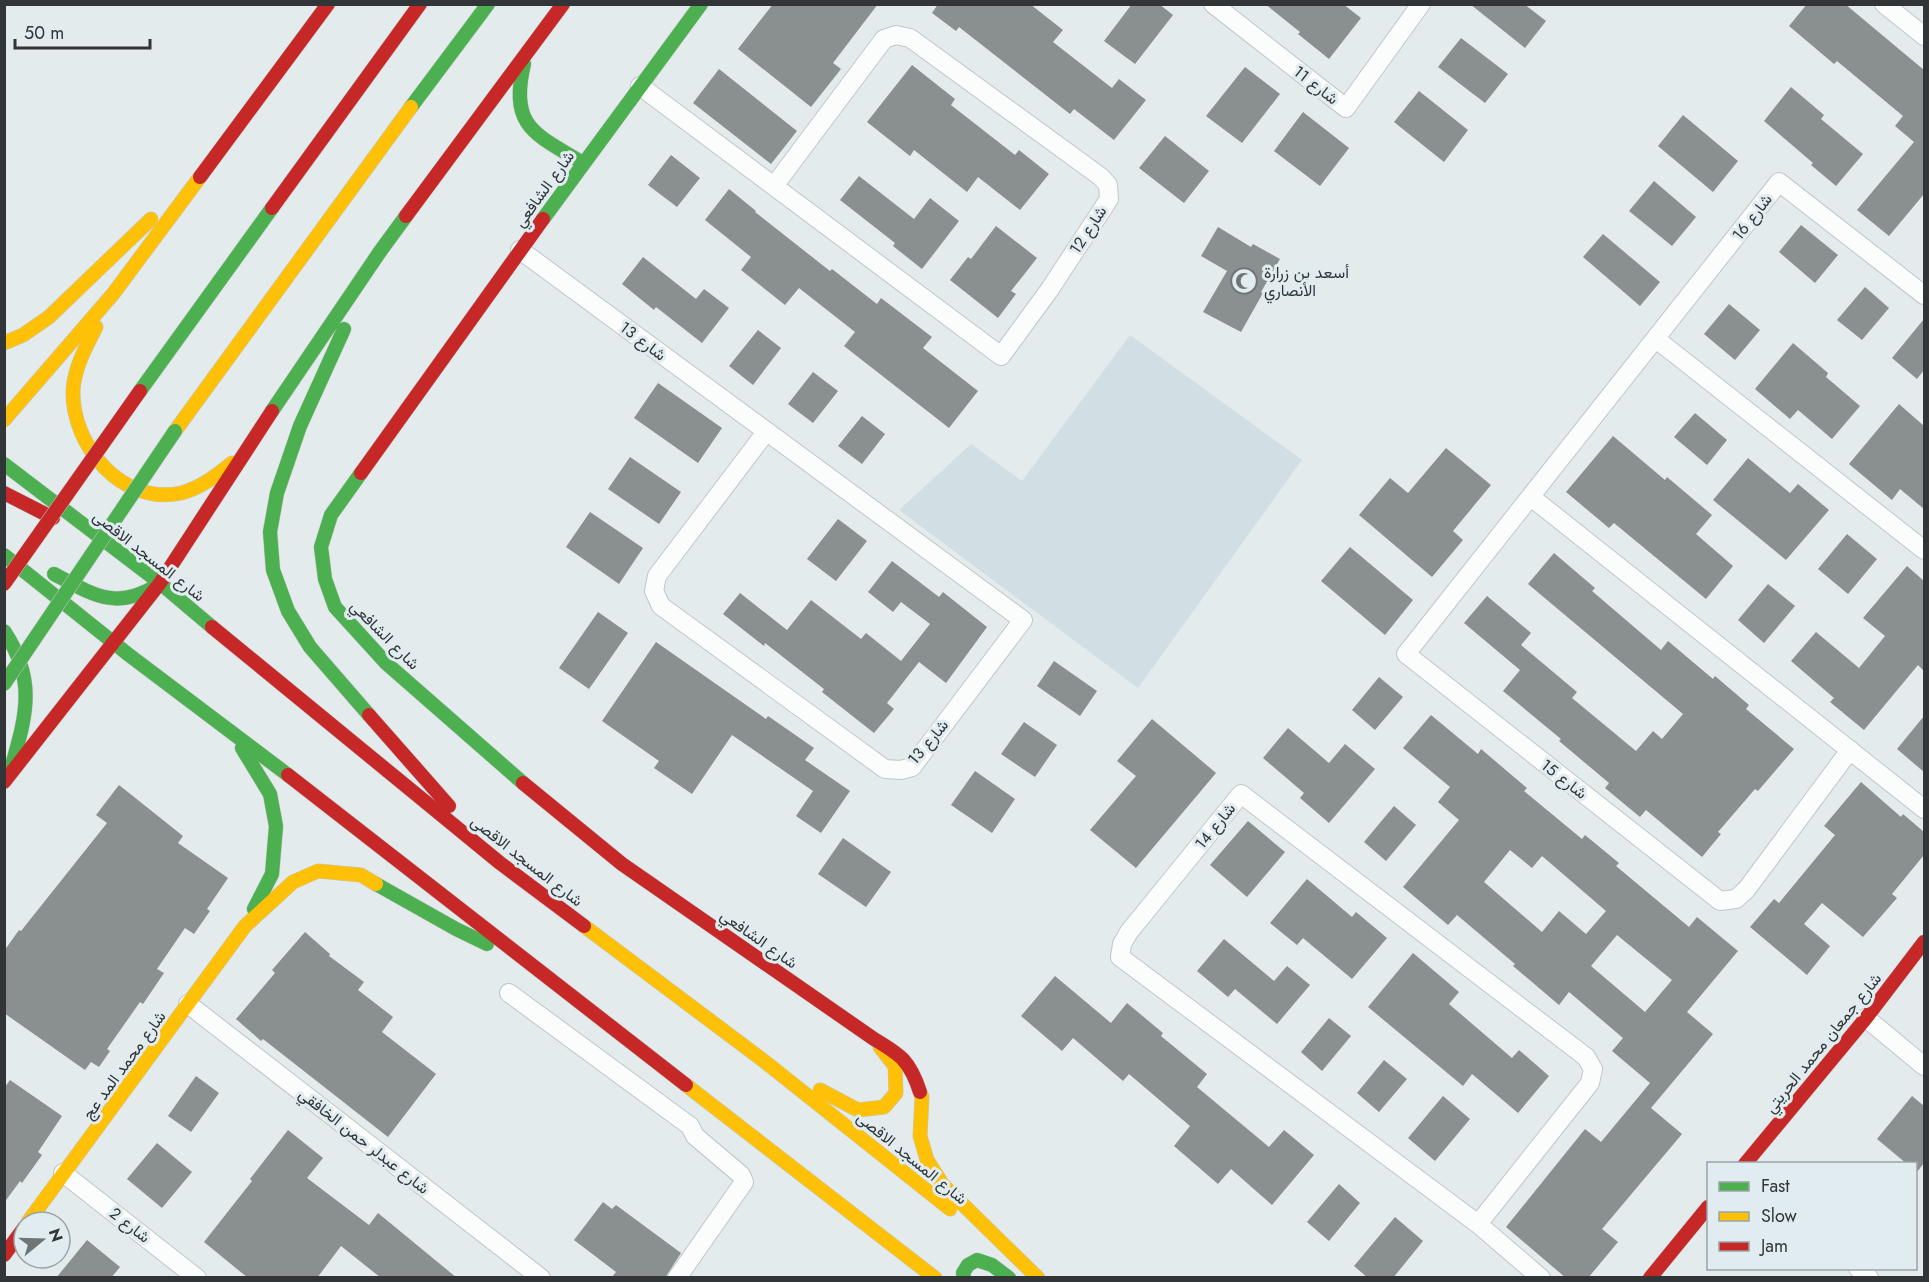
<svg xmlns="http://www.w3.org/2000/svg" width="1929" height="1282" viewBox="0 0 1929 1282" font-family="Jost,Vazirmatn,sans-serif">
  <rect width="100%" height="100%" fill="#e4ebec"/>
  <path fill="#d1dfe4" d="M1130,335L1302,460L1138,688L899,510L971,444L1022,481Z"/>
  <g fill="#8a8f90" fill-rule="evenodd">
    <path d="M773,4H878L833,63L841,69L811,107L738,49Z"/>
    <path d="M938,4H1030L1063,30L1053,42L1112,88L1119,79L1146,100L1114,140L1074,109L1070,114L959,27L956,31L932,13Z"/>
    <path d="M1132,4H1159L1173,15L1135,64L1104,41Z"/>
    <path d="M1265,4H1343L1361,18L1329,59L1298,34L1300,32Z"/>
    <path d="M1470,4H1524L1546,21L1525,48Z"/>
    <path d="M1807,4H1845L1924,70V194L1889,236L1857,210L1914,142L1895,126L1903,116L1837,61L1834,64L1789,26Z"/>
    <path d="M1461,38L1508,74L1485,103L1438,67Z"/>
    <path d="M912,65L955,99L951,105L1015,155L1019,150L1049,174L1020,210L978,177L967,192L914,150L910,156L867,122Z"/>
    <path d="M1245,67L1280,94L1242,143L1206,116Z"/>
    <path d="M719,69L797,131L771,164L693,103Z"/>
    <path d="M1791,87L1824,115L1821,119L1863,154L1836,186L1811,165L1813,163L1764,121Z"/>
    <path d="M1419,91L1468,130L1444,162L1394,122Z"/>
    <path d="M1303,112L1349,148L1320,186L1274,151Z"/>
    <path d="M1683,115L1738,161L1713,192L1658,146Z"/>
    <path d="M1165,136L1209,171L1184,203L1139,168Z"/>
    <path d="M671,155L700,178L677,207L648,185Z"/>
    <path d="M859,176L914,219L930,198L959,221L922,269L893,246L895,243L840,200Z"/>
    <path d="M1654,181L1696,217L1672,246L1629,211Z"/>
    <path d="M729,189L756,211L755,212L830,271L832,269L877,304L881,298L932,337L923,348L978,391L949,428L844,346L855,332L799,288L785,305L741,270L751,257L705,220Z"/>
    <path d="M1801,225L1838,255L1815,283L1779,252Z"/>
    <path d="M996,226L1037,258L1011,291L1016,294L998,318L950,280L968,257L971,259Z"/>
    <path d="M1218,227L1251,247L1253,244L1280,259L1261,292L1263,293L1241,332L1203,312L1227,271L1201,256Z"/>
    <path d="M1603,234L1660,282L1640,306L1583,257Z"/>
    <path d="M643,257L696,299L704,289L729,308L702,343L656,307L654,310L622,284Z"/>
    <path d="M1865,287L1889,308L1862,340L1837,320Z"/>
    <path d="M1729,304L1760,330L1735,360L1704,334Z"/>
    <path d="M1924,319V370L1917,379L1892,358Z"/>
    <path d="M758,330L781,348L753,385L729,366Z"/>
    <path d="M1793,343L1828,373L1826,377L1860,406L1832,439L1798,410L1790,419L1755,389Z"/>
    <path d="M813,372L838,391L813,423L788,404Z"/>
    <path d="M658,383L722,428L698,463L634,418Z"/>
    <path d="M1899,404L1924,426V509L1900,489L1892,500L1849,464Z"/>
    <path d="M1695,413L1727,440L1707,465L1674,437Z"/>
    <path d="M862,416L885,434L862,464L838,446Z"/>
    <path d="M1613,436L1665,480L1667,477L1712,515L1696,534L1733,566L1706,599L1614,523L1609,528L1566,492Z"/>
    <path d="M1446,448L1491,485L1453,531L1463,540L1432,577L1359,515L1390,478L1408,493Z"/>
    <path d="M630,457L681,492L659,524L608,489Z"/>
    <path d="M1748,458L1790,493L1798,484L1829,510L1786,560L1713,500Z"/>
    <path d="M590,512L643,548L619,584L566,547Z"/>
    <path d="M838,519L867,541L836,581L807,559Z"/>
    <path d="M1847,534L1877,559L1848,594L1818,569Z"/>
    <path d="M1350,547L1413,600L1385,635L1321,581Z"/>
    <path d="M1554,553L1595,588L1592,591L1661,650L1668,641L1713,679L1715,676L1749,705L1746,709L1794,749L1758,791L1755,789L1718,832L1721,834L1702,857L1646,810L1640,817L1605,788L1609,783L1559,741L1561,739L1503,691L1520,670L1464,623L1487,596L1531,633L1521,645L1577,692L1572,698L1636,751L1653,731L1662,739L1683,714L1528,584Z"/>
    <path d="M892,561L939,597L943,592L987,627L946,683L919,662L887,703L894,709L874,733L822,692L824,689L765,643L764,646L723,614L740,593L787,630L811,600L861,639L866,633L901,661L930,624L901,602L893,612L868,592Z"/>
    <path d="M1907,566L1924,581V671L1918,665L1864,730L1830,702L1834,698L1791,661L1816,632L1859,668L1885,636L1863,618Z"/>
    <path d="M1768,584L1795,606L1764,643L1738,620Z"/>
    <path d="M598,612L628,633L589,689L559,668Z"/>
    <path d="M656,642L766,719L768,716L814,748L805,760L850,791L821,833L796,816L813,791L732,735L692,794L654,768L659,761L602,721Z"/>
    <path d="M1054,661L1097,691L1080,716L1037,686Z"/>
    <path d="M1379,677L1403,697L1375,730L1352,710Z"/>
    <path d="M1431,715L1478,754L1481,749L1527,788L1524,791L1582,839L1585,835L1619,863L1616,866L1689,927L1697,917L1738,951L1687,1012L1713,1034L1651,1108L1682,1134L1602,1229L1618,1242L1588,1278H1566L1506,1227L1585,1129L1601,1142L1650,1083L1612,1051L1623,1038L1569,992L1559,1005L1513,966L1515,964L1457,915L1448,925L1403,887L1459,820L1438,802L1450,787L1403,748ZM1510,850L1532,868L1542,856L1606,911L1586,934L1559,911L1542,932L1484,882ZM1617,935L1672,980L1645,1012L1591,966Z"/>
    <path d="M1924,716V772L1897,749Z"/>
    <path d="M1152,719L1216,773L1136,868L1090,830L1136,776L1117,761Z"/>
    <path d="M1024,722L1057,745L1035,777L1001,754Z"/>
    <path d="M1288,728L1329,763L1345,744L1375,769L1329,823L1300,798L1304,793L1263,758Z"/>
    <path d="M975,771L1015,799L992,833L951,805Z"/>
    <path d="M1861,782L1901,817L1903,814L1924,832V855L1892,894L1897,898L1863,937L1822,903L1804,924L1830,946L1807,975L1750,927L1774,899L1779,903L1835,835L1824,826Z"/>
    <path d="M119,785L183,836L178,843L228,878L207,909L210,911L194,934L185,928L157,969L164,973L143,1004L140,1002L107,1049L110,1051L99,1067L91,1062L85,1070L4,1013V951L19,930L21,931L107,823L96,815Z"/>
    <path d="M1394,806L1416,825L1386,861L1364,842Z"/>
    <path d="M1248,821L1285,852L1247,897L1210,865Z"/>
    <path d="M843,838L891,872L866,907L818,874Z"/>
    <path d="M1307,879L1352,917L1356,912L1387,938L1352,979L1303,938L1297,945L1270,923Z"/>
    <path d="M305,932L330,954L329,956L364,982L358,990L393,1017L382,1032L436,1074L388,1137L263,1039L261,1041L236,1019L275,973L272,970Z"/>
    <path d="M1224,939L1274,981L1287,966L1310,985L1277,1024L1235,989L1228,997L1197,971Z"/>
    <path d="M1413,953L1459,992L1449,1004L1512,1058L1519,1050L1549,1076L1518,1113L1472,1074L1463,1086L1368,1007Z"/>
    <path d="M1055,976L1111,1023L1127,1003L1163,1033L1161,1036L1207,1074L1197,1087L1269,1147L1284,1130L1314,1155L1272,1205L1231,1169L1218,1184L1174,1146L1190,1126L1129,1074L1123,1081L1073,1038L1062,1051L1021,1016Z"/>
    <path d="M1329,1018L1351,1036L1322,1071L1301,1052Z"/>
    <path d="M1384,1060L1407,1079L1379,1112L1357,1093Z"/>
    <path d="M196,1076L219,1093L191,1132L168,1116Z"/>
    <path d="M10,1080L62,1116L38,1152L42,1155L22,1183L20,1181L4,1203V1088Z"/>
    <path d="M1443,1096L1470,1119L1435,1161L1408,1138Z"/>
    <path d="M1912,1096L1924,1106V1163L1917,1172L1916,1170V1164H1907L1877,1139Z"/>
    <path d="M288,1130L323,1158L307,1178L369,1225L378,1213L457,1278H381L341,1246L317,1278H248L204,1242L252,1181L250,1179Z"/>
    <path d="M157,1143L192,1172L162,1208L127,1179Z"/>
    <path d="M1339,1184L1360,1203L1329,1241L1307,1222Z"/>
    <path d="M603,1202L612,1209L616,1205L681,1253L665,1278H611L616,1272L574,1240Z"/>
    <path d="M1395,1217L1423,1241L1393,1278H1368L1354,1266Z"/>
    <path d="M87,1240L120,1267L111,1278H56Z"/>
  </g>
  <g fill="none" stroke-linecap="round" stroke-linejoin="round">
    <g stroke="#c1c6c7" stroke-width="20">
      <g id="street">
        <path d="M1213,4L1346,108L1421,4"/>
        <path d="M1884,4L1924,36"/>
        <path d="M640,86L1001,356L1050,289L1109,199L1108,185L1101,177L910,38L896,35L884,39L774,186"/>
        <path d="M520,250L1023,620L912,767L901,770L885,769L661,606L654,591L657,576L766,432"/>
        <path d="M1656,339L1924,550"/>
        <path d="M1531,497L1924,809"/>
        <path d="M1850,750L1746,890L1736,899L1720,901L1406,654L1779,182L1924,295"/>
        <path d="M509,993L690,1126L695,1136L741,1175L744,1182L677,1278"/>
        <path d="M188,1004L541,1278"/>
        <path d="M1866,1018L1924,1066"/>
        <path d="M63,1173L197,1278"/>
        <path d="M1478,1224L1590,1083L1593,1069L1586,1057L1241,794L1129,932L1122,944L1120,957L1478,1224L1541,1278"/>
        <path d="M1858,1268L1869,1278"/>
      </g>
    </g>
    <g stroke="#c1c6c7" stroke-width="15">
      <g id="fast">
        <path d="M524,64C509,127 535,134 583,163"/>
        <path d="M411,107L488,4"/>
        <path d="M543,219L701,4"/>
        <path d="M344,329L300,426L277,493L270,532L273,570L288,611L310,647L369,715"/>
        <path d="M140,391L272,208"/>
        <path d="M272,411L379,253L406,216"/>
        <path d="M4,464L160,583L212,627"/>
        <path d="M361,473L331,515L321,547L325,579L335,607L386,663L523,783"/>
        <path d="M4,555L129,655L288,775"/>
        <path d="M54,574C92,594 115,611 156,586"/>
        <path d="M4,631C36,679 27,713 12,765"/>
        <path d="M242,748L270,794L276,826L272,874L254,909"/>
        <path d="M376,884L456,929L487,944"/>
        <path d="M964,1278L963,1273L968,1265L977,1260L992,1265L1009,1278"/>
      </g>
    </g>
    <g stroke="#c1c6c7" stroke-width="15">
      <g id="slow">
        <path d="M96,327C86,347 74,368 73,391C72,446 122,506 181,493C201,488 217,475 232,463"/>
        <path d="M4,343L23,335L49,317L151,219"/>
        <path d="M4,420L113,294L200,177"/>
        <path d="M175,431L411,107"/>
        <path d="M584,926L764,1061L950,1209"/>
        <path d="M686,1085L935,1278"/>
        <path d="M820,1090L858,1110L884,1107L896,1093L895,1066L880,1047"/>
        <path d="M920,1092L922,1097L920,1136L927,1160L943,1185L1038,1278"/>
        <path d="M28,1222L245,926L293,882L318,871L361,875L376,884"/>
      </g>
    </g>
    <g stroke="#c1c6c7" stroke-width="15">
      <g id="jam">
        <path d="M200,177L328,4"/>
        <path d="M272,208L420,4"/>
        <path d="M406,216L563,4"/>
        <path d="M361,473L543,219"/>
        <path d="M4,493L53,518"/>
        <path d="M212,627L500,863L584,926"/>
        <path d="M369,715L449,806"/>
        <path d="M288,775L686,1085"/>
        <path d="M4,782L160,583L272,411"/>
        <path d="M523,783L622,864L874,1039C901,1055 910,1061 920,1092"/>
        <path d="M1745,1164L1866,1018L1924,942"/>
        <path d="M4,1255L24,1228"/>
        <path d="M1650,1278L1708,1207"/>
      </g>
    </g>
    <use href="#street" stroke="#fbfcfc" stroke-width="18"/>
    <use href="#fast" stroke="#4caf50" stroke-width="14"/>
    <use href="#slow" stroke="#ffc107" stroke-width="14"/>
    <use href="#jam" stroke="#c62828" stroke-width="14"/>
    <g stroke="#c1c6c7" stroke-width="15" stroke-linecap="butt">
      <path id="fast-bridge" d="M4,684L175,431"/>
    </g>
    <g stroke="#c1c6c7" stroke-width="15" stroke-linecap="butt">
      <path id="jam-bridge" d="M4,584L140,391"/>
    </g>
    <use href="#fast-bridge" stroke="#4caf50" stroke-width="14"/>
    <use href="#jam-bridge" stroke="#c62828" stroke-width="14"/>
  </g>
  <defs>
    <g id="mosque-ring" transform="scale(1.35)"><circle r="9.5" fill="#e1ecf0" stroke="#707576" stroke-width="1.5"/><path d="M3.5-4.9A6 6 0 1 0 3.5 4.9A5 5 0 1 1 3.5-4.9Z" fill="#707576"/></g>
  </defs>
  <g fill-rule="evenodd">
    <use href="#mosque-ring" x="1244" y="281"/>
  </g>
  <g text-anchor="middle" dominant-baseline="central" stroke-width="6" stroke-linejoin="round" paint-order="stroke">
    <g font-size="16" fill="#313537" stroke="#e1ecf0">
      <text transform="translate(1316 85) rotate(38)">شارع 11</text>
      <text transform="translate(544 189) rotate(-54)">شارع الشافعي</text>
      <text transform="translate(1752 217) rotate(-52)">شارع 16</text>
      <text transform="translate(1088 230) rotate(-57)">شارع 12</text>
      <text transform="translate(643 341) rotate(37)">شارع 13</text>
      <text transform="translate(149 556) rotate(38)">شارع المسجد الاقصى</text>
      <text transform="translate(385 635) rotate(45)">شارع الشافعي</text>
      <text transform="translate(928 742) rotate(-50)">شارع 13</text>
      <text transform="translate(1564 779) rotate(38)">شارع 15</text>
      <text transform="translate(1215 826) rotate(-51)">شارع 14</text>
      <text transform="translate(527 861) rotate(38)">شارع المسجد الاقصى</text>
      <text transform="translate(759 939) rotate(35)">شارع الشافعي</text>
      <text transform="translate(1823 1043) rotate(-51)">شارع جمعان محمد الحريتي</text>
      <text transform="translate(124 1065) rotate(-54)">شارع محمد المد عج</text>
      <text transform="translate(364 1141) rotate(38)">شارع عبدلر حمن الخافقي</text>
      <text transform="translate(912 1158) rotate(39)">شارع المسجد الاقصى</text>
      <text transform="translate(130 1225) rotate(38)">شارع 2</text>
    </g>
    <g font-size="16" fill="#313537" stroke="#e1ecf0" text-anchor="start">
      <text x="1264" y="272">أسعد بن زرارة<tspan x="1264" dy="18">الأنصاري</tspan></text>
    </g>
  </g>
  <rect width="1929" height="1282" fill="none" stroke="#313537" stroke-width="12"/>
  <rect x="1707" y="1162" width="210" height="108" fill="#e1ecf0" stroke="#9ba3a6" stroke-width="1.5"/>
  <rect x="1719" y="1182" width="30" height="9" fill="#4caf50" stroke="#9ba3a6" stroke-width="1.5"/>
  <text x="1761" y="1192" font-size="18" fill="#313537">Fast</text>
  <rect x="1719" y="1212" width="30" height="9" fill="#ffc107" stroke="#9ba3a6" stroke-width="1.5"/>
  <text x="1761" y="1222" font-size="18" fill="#313537">Slow</text>
  <rect x="1719" y="1242" width="30" height="9" fill="#c62828" stroke="#9ba3a6" stroke-width="1.5"/>
  <text x="1761" y="1252" font-size="18" fill="#313537">Jam</text>
  <g transform="translate(42 1240) rotate(71)"><circle r="28" fill="#e1ecf0" stroke="#9ba3a6" stroke-width="1.5"/>
  <path d="M0-4.5L10 22L0 15L-10 22Z" fill="#707576"/>
  <text y="-9" font-size="16" font-weight="bold" text-anchor="middle" fill="#313537">N</text>
  </g>
  <path d="M15 39v9h135v-9" fill="none" stroke="#313537" stroke-width="3"/>
  <text x="24" y="39" font-size="18" fill="#313537" stroke="#e1ecf0" stroke-width="4.5" paint-order="stroke">50 m</text>
</svg>
